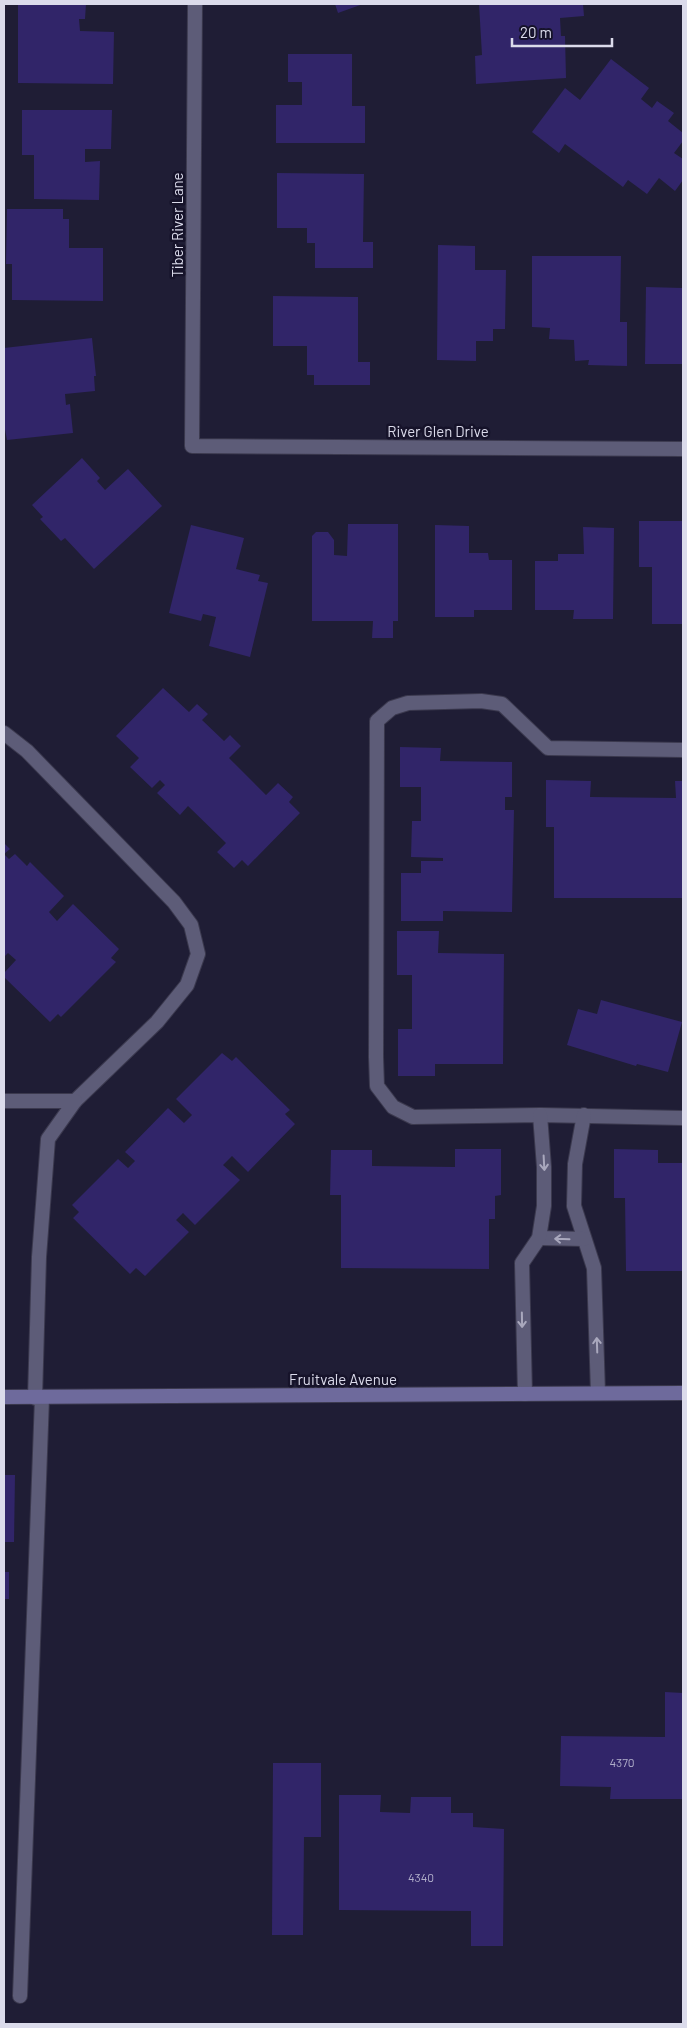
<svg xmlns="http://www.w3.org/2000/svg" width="687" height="2028" viewBox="0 0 687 2028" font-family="Barlow,sans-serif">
  <rect width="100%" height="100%" fill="#1f1d35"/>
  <g fill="#312569">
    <path d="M18,4H86L85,19H79L80,31L114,32L113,84L18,83Z"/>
    <path d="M335,4H363L338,13Z"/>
    <path d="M479,4H583L584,16L560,18L561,36H565L566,78L476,84L475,56L482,55Z"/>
    <path d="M288,54H352V106H365V143H276V105H302V82H288Z"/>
    <path d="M611,59L649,88L641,99L652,108L657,101L674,113L668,121L683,133V141L674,153L683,159V180L675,191L659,178L647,194L628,180L623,187L565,144L559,153L532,132L565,88L580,100Z"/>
    <path d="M22,110H112L111,149H85V162L100,161L99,200L34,199V155H22Z"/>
    <path d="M277,173L364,174L363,242H373V268H315V243H307V228H277Z"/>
    <path d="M7,209H63V219H69V248H103V301L12,300V264H6Z"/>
    <path d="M438,245L475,246V270H506L505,329H493V341H476V361L437,360Z"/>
    <path d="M532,256H621L620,322H627V366L588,365L589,360L575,361L574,340L549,339L550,328L532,327Z"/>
    <path d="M646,287L683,288V364H645Z"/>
    <path d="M273,296L358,297V362H370V385H314V375H307V346H273Z"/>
    <path d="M92,338L96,376H94L95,391L65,394L66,405L70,404L73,433L7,440L4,424V348Z"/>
    <path d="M82,458L100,478L97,481L105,490L128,469L162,506L94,569L65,538L61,541L40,519L43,517L32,505Z"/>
    <path d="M639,521H683V624H652V567H639Z"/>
    <path d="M348,524H398V621H393V638H372L373,621H312V536L316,532H328L334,540V555L347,556Z"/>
    <path d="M191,525L244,538L236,569L260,575L258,581L268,583L250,657L209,646L216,617L203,614L201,621L169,613Z"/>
    <path d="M435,525L469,526V553H488L489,560H512V610H474V617H435Z"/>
    <path d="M583,527L614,528L613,619H573L574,610H535V561H558V554H584Z"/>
    <path d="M163,688L189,712L197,704L208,714L202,720L224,741L230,735L241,746L229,758L266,795L278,783L293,797L289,802L300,813L248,866L242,860L234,868L217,852L226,843L188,806L180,815L157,793L165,785L160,780L152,788L130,767L139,758L116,736Z"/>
    <path d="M400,747L441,748L440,761L512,762V797H505V810H514L512,912L443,911V921H401V873H421V861H443V858L411,857L412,821H421V787H400Z"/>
    <path d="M546,780L591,781L590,797L676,798L675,781H683V898H554V827H546Z"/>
    <path d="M4,843L10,849L4,854L9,859L15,854L27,866L30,862L64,896L49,912L57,921L73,904L119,949L111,958L116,962L61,1017L58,1014L50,1022L4,977V973L16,960L8,953L4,957Z"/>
    <path d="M397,931H439L438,953L504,954L503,1064H435V1076H398V1029H412V975H397Z"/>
    <path d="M601,1000L682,1022L668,1072L637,1064L636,1066L567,1045L578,1009L597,1014Z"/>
    <path d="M222,1053L232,1061L236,1057L290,1110L285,1114L295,1124L248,1172L232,1156L223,1165L240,1180L195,1225L183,1213L176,1220L189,1232L145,1276L136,1268L130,1274L73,1218L79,1212L72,1205L118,1159L128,1168L135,1161L125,1152L168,1108L184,1123L192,1115L176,1099Z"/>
    <path d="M455,1149H501V1195L495,1196V1219H489V1269L341,1268V1195H330L331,1150H372V1166L455,1167Z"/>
    <path d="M614,1149L658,1150V1163H683V1271H626L625,1198H614Z"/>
    <path d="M4,1475H15L14,1542H4Z"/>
    <rect x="4" y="1572" width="5" height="27"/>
    <path d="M665,1692L683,1693V1799H610L611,1787L560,1786L561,1736L665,1737Z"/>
    <path d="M273,1763H321V1837H304L303,1935H272Z"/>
    <path d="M339,1795H381L380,1812L410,1813L411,1797H451V1813H473V1827L504,1829L503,1946H471V1911L339,1910Z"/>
  </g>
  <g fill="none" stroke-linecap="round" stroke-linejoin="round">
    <g stroke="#3b394e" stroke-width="16">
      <g id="service">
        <path d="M4,733L27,751L174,902L191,925L198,954L187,985L157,1022L75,1101L48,1139L39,1257L35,1398"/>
        <path d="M4,1101H75"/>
      </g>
    </g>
    <g stroke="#3b394e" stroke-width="16">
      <g id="minor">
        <path d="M195,4L192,446L683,449"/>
        <path d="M683,750L548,748L502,704L481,701L408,703L392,708L377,721L376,1057L377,1086L393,1107L413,1117L540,1115L683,1118"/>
        <path d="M584,1115L575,1164L574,1206L594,1268L598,1393"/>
        <path d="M539,1238L584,1239"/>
        <path d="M525,1394L522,1263L539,1238L544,1206V1167L540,1115"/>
        <path d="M20,1996L42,1398"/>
      </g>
    </g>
    <g stroke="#3b394e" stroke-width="16">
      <path id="secondary" d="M4,1397L683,1393"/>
    </g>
    <use href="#service" stroke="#5d5c78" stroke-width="14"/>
    <use href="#minor" stroke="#5d5c78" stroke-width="14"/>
    <use href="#secondary" stroke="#6e6a9c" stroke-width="14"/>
  </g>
  <defs><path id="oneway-shaft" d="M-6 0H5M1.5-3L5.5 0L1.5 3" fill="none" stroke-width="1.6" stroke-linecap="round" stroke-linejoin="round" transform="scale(1.25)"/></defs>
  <g stroke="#a9a8bd">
    <use href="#oneway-shaft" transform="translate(544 1163) rotate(87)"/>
    <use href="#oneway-shaft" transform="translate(562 1239) rotate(-178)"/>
    <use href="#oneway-shaft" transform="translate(522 1320) rotate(89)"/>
    <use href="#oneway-shaft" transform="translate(597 1345) rotate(-92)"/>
  </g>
  <g text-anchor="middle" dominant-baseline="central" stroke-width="5" stroke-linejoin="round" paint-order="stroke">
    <g font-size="12" fill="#b0aeca">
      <text x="622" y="1762">4370</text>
      <text x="421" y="1877">4340</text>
    </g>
    <g font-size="15" fill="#dbdbeb" stroke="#16132a">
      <text transform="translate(177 225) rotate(-90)">Tiber River Lane</text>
      <text x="438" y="431">River Glen Drive</text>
      <text x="343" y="1379">Fruitvale Avenue</text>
    </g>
  </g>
  <rect width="687" height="2028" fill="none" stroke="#dbdbeb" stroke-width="10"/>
  <path d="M512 38v8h100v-8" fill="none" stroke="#dbdbeb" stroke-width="2.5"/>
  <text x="520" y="38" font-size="15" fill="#dbdbeb" stroke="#16132a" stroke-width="4" paint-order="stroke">20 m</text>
</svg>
